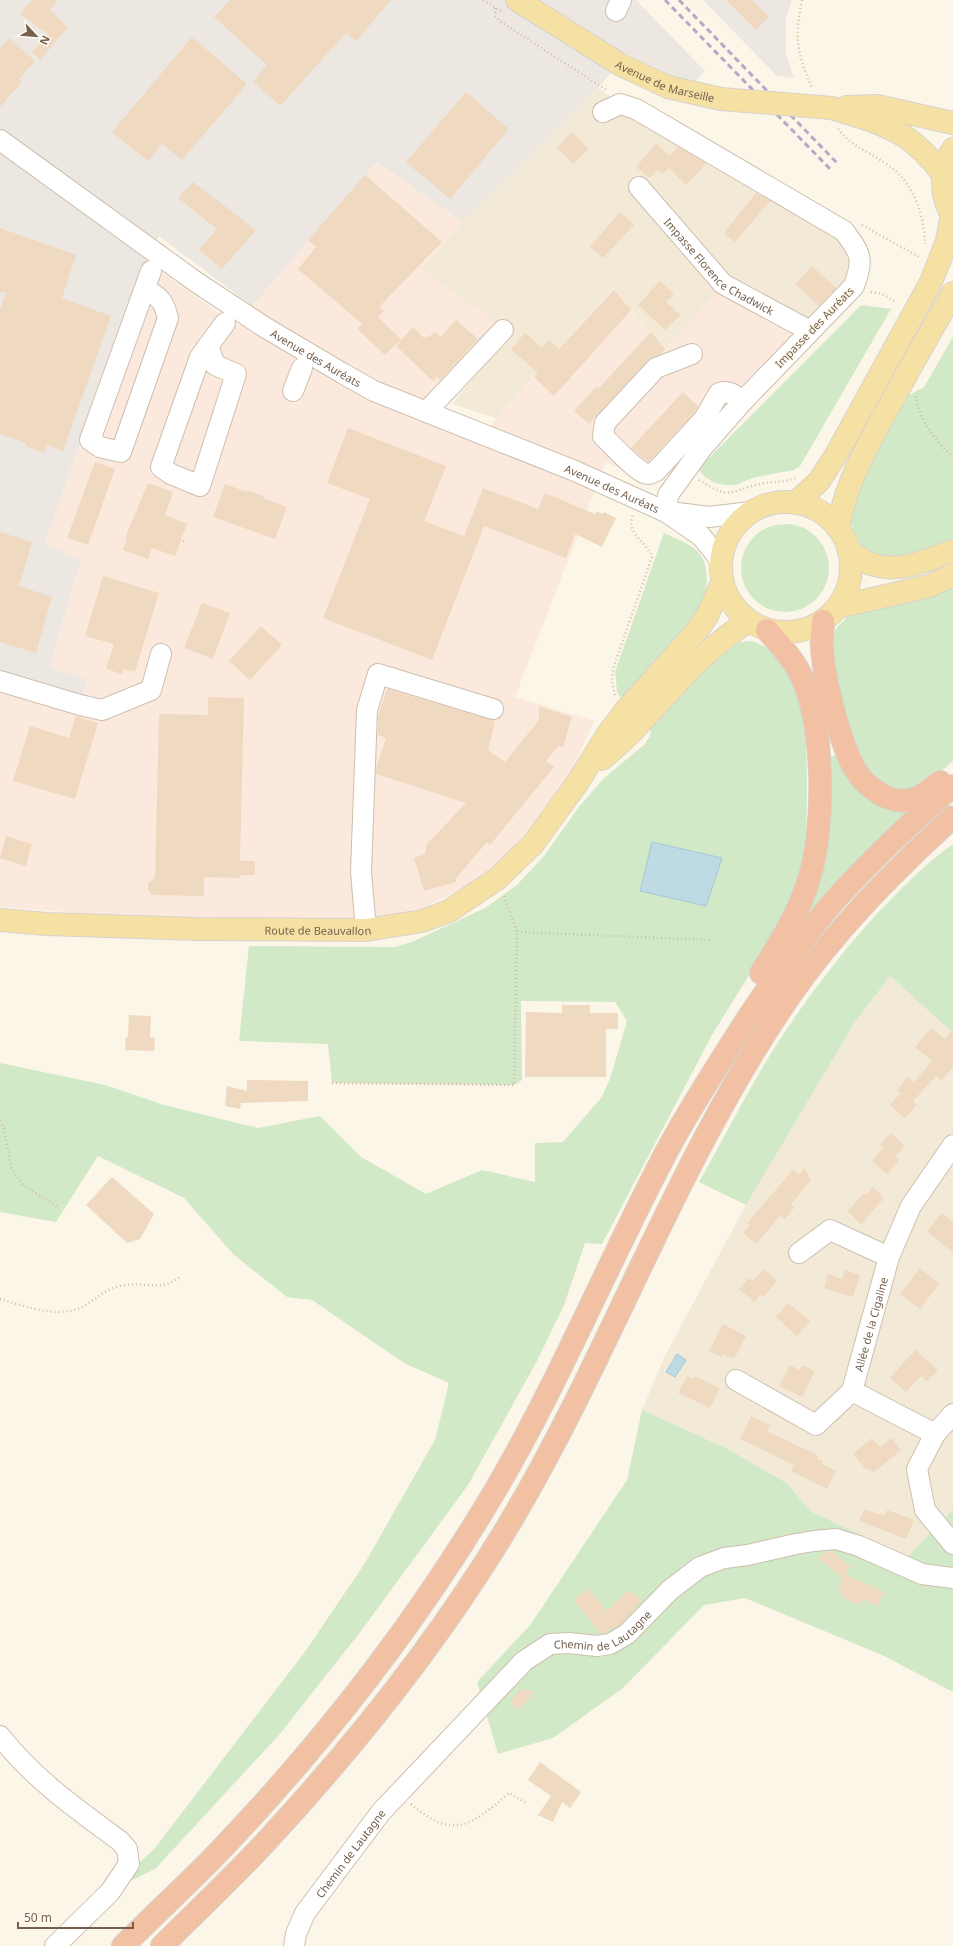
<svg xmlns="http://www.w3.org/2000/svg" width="953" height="1946" viewBox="0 0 953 1946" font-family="'Noto Sans',sans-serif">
  <rect width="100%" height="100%" fill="#fbf6e8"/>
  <g fill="#f3e9d7">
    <path d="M598,88L635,112L809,215L841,242L854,260L851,277L810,323L718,291L665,349L613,289L496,418L452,404L509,334L420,269L463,222Z"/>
    <path d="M890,976L953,1033V1510L907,1557L810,1511L788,1484L728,1449L642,1410L665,1356L758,1182L853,1025Z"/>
  </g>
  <path fill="#fbe9dd" d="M377,162L463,222L421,269L499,324L422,420L480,443L496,418L613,289L665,349L718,291L803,332L655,484L606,462L515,697L594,721L572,771L514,848L490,870L466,887L422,908L354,922L82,913L0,907V690L48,668L81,559L43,546L145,260L238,327L252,306Z"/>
  <g fill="#ece8e1">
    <path d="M0,0H636L705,71L695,82L671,76L627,54L598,88L463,222L377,162L252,306L159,236L143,265L44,545L81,559L49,668L87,679L82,698L0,673Z"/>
    <path d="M703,0H792L786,19V54L794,78L777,76Z"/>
  </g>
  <g fill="#d1e9c7">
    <path d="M861,305L891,309L800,466L794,470L752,478L736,485H725L715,483L705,477L698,469Z"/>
    <path d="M953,337V543C926,550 879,572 858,541C853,532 851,521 848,512L904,394L909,395L924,387Z"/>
    <circle cx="785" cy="568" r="44"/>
    <path d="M664,533C675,538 686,542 695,549C712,563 708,593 700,611L624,702L617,692L615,672Z"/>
    <path d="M953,583V761C940,771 925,788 908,791C900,792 885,787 878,783C859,768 824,656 833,634C837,626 845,619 851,614Z"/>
    <path d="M753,641L768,648L782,664L801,694L806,737L807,783L806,849L799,887L780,925L712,1035L602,1244L585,1243L564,1305L537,1361L468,1485L361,1631L279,1735L155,1869L110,1891L155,1848L307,1649L365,1563L435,1440L449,1383L404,1363L312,1300L287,1297L234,1255L184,1198L98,1156L56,1222L0,1212V1063L105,1085L164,1105L258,1128L320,1116L361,1157L426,1194L482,1170L535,1182V1143L563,1142L601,1098L610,1079L627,1021L615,1002L521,1001L522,1080L514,1085L332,1083L328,1044L239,1041L249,946L395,947L412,942L485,908L517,885L544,856L578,808L603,779L645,744L650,736L652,724L726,650L740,642Z"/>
    <path d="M839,754L903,808L905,814L865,854L813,912L805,908L826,758Z"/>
    <path d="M953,844V1033L890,976L853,1025L746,1205L699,1182C730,1128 757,1071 793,1020C824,975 858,932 896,894C914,876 932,859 953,844Z"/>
    <path d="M642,1410L728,1449L788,1484L810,1511L907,1557L953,1510V1692L882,1655L745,1598L704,1605L623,1688L553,1738L498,1754L477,1682L531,1624L627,1480Z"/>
  </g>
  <g fill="#bedae4" stroke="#a4c8d6">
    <path d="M652,842L722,858L706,906L640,891Z"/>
    <path d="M677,1354L686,1360L675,1377L666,1372Z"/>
  </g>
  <g fill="#efd9c1">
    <path d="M32,0H58L50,10L68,27L40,60L32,52L48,34L20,14Z"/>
    <path d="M230,0H391L356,41L346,33L280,106L253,81L267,65L214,17Z"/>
    <path d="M726,0H752L769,17L756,30Z"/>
    <path d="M192,37L247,84L182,160L162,144L148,161L112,132Z"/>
    <path d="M9,38L35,61L19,79L22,82L0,107V49Z"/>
    <path d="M466,92L509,129L450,199L406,162Z"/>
    <path d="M572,132L589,149L573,164L557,148Z"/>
    <path d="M656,144L670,156L678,147L706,163L702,167L703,168L686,185L669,168L662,174L658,170L650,178L636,167Z"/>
    <path d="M365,175L442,242L379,307L384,311L378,317L401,339L385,355L357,329L362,324L298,269L316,247L308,240Z"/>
    <path d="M193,182L256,230L222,269L199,250L217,229L178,198Z"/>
    <path d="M756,193L770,201L735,242L724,233Z"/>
    <path d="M620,212L634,225L603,258L590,247Z"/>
    <path d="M0,228L76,255L62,298L111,316L63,451L47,445L44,453L25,446L26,443L0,434V310L6,293L0,292Z"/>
    <path d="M812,266L836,288L819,306L795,284Z"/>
    <path d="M660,281L674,294L666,302L680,315L665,330L638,305Z"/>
    <path d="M614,290L631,310L554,396L534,377L538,373L511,349L525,333L542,348L549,340L559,349Z"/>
    <path d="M456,320L478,339L440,380L437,377L433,381L396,346L413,327L424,338L427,336L429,337L435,331L441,337Z"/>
    <path d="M651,332L665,349L660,354L648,360L589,424L574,411L596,387L598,389Z"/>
    <path d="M683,392L698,406L695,412L648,462L631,448Z"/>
    <path d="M348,428L446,466L424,521L464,536L483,488L538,509L545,493L595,514L596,511L603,514L604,512L616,518L602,547L575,534L566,558L484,526L432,660L323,618L370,499L327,483Z"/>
    <path d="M95,462L115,469L88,545L67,538Z"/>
    <path d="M148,483L173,492L165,515L187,524L175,556L152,548L148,559L123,550L127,539L125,538Z"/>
    <path d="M225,484L247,492V490L264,496L263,498L287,507L275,539L213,517Z"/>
    <path d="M0,532L32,542L19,586L52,597L36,653L0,642Z"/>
    <path d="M103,576L159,593L135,672L123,669L122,674L106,669L114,644L85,636Z"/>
    <path d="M202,603L230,613L213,659L184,648Z"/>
    <path d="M261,626L282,645L250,680L229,661Z"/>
    <path d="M387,689L495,721L488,750L505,762L539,720V706L572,717L563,747L558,746L546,761L554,767L490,845L487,842L456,878V882L424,891L414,858L425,854L427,844L466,803L376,774V768L386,738L378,735V716Z"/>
    <path d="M208,697L244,698L240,861H255V875H240V878L204,877V896L151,895V893L148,890V883L155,878L159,714L208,715Z"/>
    <path d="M76,716L98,723L75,799L13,781L30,726L69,738Z"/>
    <path d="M6,836L32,844L26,866L0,858Z"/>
    <path d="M562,1005H590V1013H618V1029H606V1077H525L526,1012L562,1013Z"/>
    <path d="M129,1015L151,1016L150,1037L155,1038L154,1051L125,1050L126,1037H128Z"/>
    <path d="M931,1028L945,1039L953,1029V1067L941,1081L936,1076L913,1101L917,1105L905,1118L890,1105L901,1093L897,1090L908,1077L914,1082L932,1061L915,1047Z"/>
    <path d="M247,1080L308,1081V1101L241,1103L240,1109L225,1106L227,1086L247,1091Z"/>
    <path d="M891,1133L905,1146L895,1157L899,1160L887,1174L872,1161L883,1148L880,1145Z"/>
    <path d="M805,1168L811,1180L791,1204L794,1208L785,1219L780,1216L756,1244L743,1233L750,1225L747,1223L793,1170L799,1175Z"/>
    <path d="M112,1177L154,1214L140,1239L127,1243L86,1205Z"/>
    <path d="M873,1187L884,1198L861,1224L848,1211L864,1193L866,1195Z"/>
    <path d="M942,1213L953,1222V1253L927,1231Z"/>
    <path d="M920,1268L939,1284L920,1309L900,1294Z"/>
    <path d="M764,1269L777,1281L763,1297L760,1295L754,1302L739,1289L749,1278L753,1281Z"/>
    <path d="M845,1270L860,1275L853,1297L824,1288L828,1274L842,1279Z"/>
    <path d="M788,1303L810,1321L797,1336L776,1317Z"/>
    <path d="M723,1324L746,1336L734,1359L723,1354L722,1357L709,1351Z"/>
    <path d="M915,1350L938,1370L927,1381L921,1376L906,1392L890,1378Z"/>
    <path d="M790,1365L799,1370L802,1365L815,1371L802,1397L779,1386Z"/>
    <path d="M687,1376L694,1379L695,1376L720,1388L710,1408L678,1393Z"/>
    <path d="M751,1416L770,1425L767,1431L819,1456L817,1459L823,1461L822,1464L836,1471L827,1489L791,1471L794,1465L740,1439Z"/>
    <path d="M872,1438L880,1447L891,1438L901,1450L873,1473L868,1468L866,1469L853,1454Z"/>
    <path d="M864,1509L884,1516L887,1510L914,1520L906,1539L859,1521Z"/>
    <path d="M831,1551L851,1567L845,1574L884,1592L877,1607L863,1598L860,1605L844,1599L838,1590L842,1578L818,1558L825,1552Z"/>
    <path d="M588,1589L607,1611L628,1590L642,1600L620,1625L601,1634L574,1600Z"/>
    <path d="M521,1689L535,1692L518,1710L512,1705L511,1699Z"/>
    <path d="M540,1762L581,1792L570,1808L562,1802L553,1822L538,1815L551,1796L528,1780Z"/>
  </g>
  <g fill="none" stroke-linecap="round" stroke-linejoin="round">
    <g stroke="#cdbfaf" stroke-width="22">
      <g id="minor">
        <path d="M616,11L621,0"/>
        <path d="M603,112L620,104L636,109L844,231C861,254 864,258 854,286L743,401L702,448L668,495L666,512"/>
        <path id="s1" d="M0,140L196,282L266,328L342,373L374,391L575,471L666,512L701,536L715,553L721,563"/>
        <path id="s2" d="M639,187L723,284L810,331"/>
        <path d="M145,290C160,296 164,302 168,318L121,452L100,447L90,440L151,271"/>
        <path d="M208,346L215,365L236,374L200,486L171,474L161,467L200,357L225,323"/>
        <path d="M692,354L656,368L605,423L603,436C612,445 633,468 644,473C649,475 652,473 656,471L704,419L719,393C729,390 735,395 743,401"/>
        <path d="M293,391L302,368"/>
        <path d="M426,412L503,330"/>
        <path d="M670,512L709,517L751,512"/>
        <path d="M0,681L80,705L102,710L151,690L161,654"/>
        <path d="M366,930L361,872L367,710L378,674L493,709"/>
        <path d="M799,1253L830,1230L889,1257"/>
        <path d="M736,1380L816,1425L852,1391"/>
        <path d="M953,1414L935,1434L917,1469L925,1510L953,1544"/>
        <path id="s3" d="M935,1434L852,1391L889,1257L911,1206L953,1145"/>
        <path d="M0,1736C35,1780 75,1808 120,1841L127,1849L129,1864L110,1892L55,1946"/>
        <path id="s4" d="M294,1946L296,1934L305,1913L381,1812L524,1661L550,1644L569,1643L597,1646L610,1644L627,1634L670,1590L700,1567L724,1558L748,1555L796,1544L814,1541L836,1539L859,1546L922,1574L953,1578"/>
      </g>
    </g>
    <g stroke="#d8d2cd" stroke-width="24">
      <g id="major">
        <path id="s5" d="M517,0L621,65L668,87L721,99"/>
        <path d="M847,107L877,106L953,123"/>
        <path d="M832,108C856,116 882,122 904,136C919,146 932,160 943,174"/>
        <path d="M953,149C939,168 940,197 953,216"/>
        <circle cx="786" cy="567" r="65"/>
        <path d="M796,503L819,481L836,455L931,282L947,241L952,214"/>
        <path d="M838,528C845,485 866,448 887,410C908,371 930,332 953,293"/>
        <path d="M849,552C856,555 864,561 871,564C899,574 927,560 953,551"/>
        <path d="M838,607L929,586L953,575"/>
        <path d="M602,759C616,747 630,735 642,721C676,686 706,647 749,621"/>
        <path id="s6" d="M0,920L47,924L198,929L366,930L422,921L449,911L497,879L533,844L578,782L607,735L626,710L695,633L707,616L722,583"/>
      </g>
    </g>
    <g stroke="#d8d2cd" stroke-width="24">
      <g id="highway">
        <path d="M823,621C823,630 821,639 822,648C824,680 840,744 856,771C866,787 889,804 909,800C921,799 931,789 940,782"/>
        <path d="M761,973C779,944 798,915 808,882C826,829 825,723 800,673C792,657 779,644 767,630"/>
        <path d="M123,1946C152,1917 182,1889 211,1860C319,1748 417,1623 496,1489C561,1378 609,1260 669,1147C693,1103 721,1060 748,1018C775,977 802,938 834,901C871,860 911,822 953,786"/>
        <path d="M162,1946C195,1913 229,1881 261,1847C357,1744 447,1631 518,1509C615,1342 679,1157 789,997C836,929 893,872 953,817"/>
      </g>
    </g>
    <g stroke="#d5bda4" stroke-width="2.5" stroke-dasharray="1 3" stroke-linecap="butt">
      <path d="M483,0L502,12"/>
      <path d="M802,0C794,37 797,54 812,88"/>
      <path d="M495,8V16L501,22L608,91"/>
      <path d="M838,129C853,148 870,152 888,165C913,182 924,214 925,244"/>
      <path d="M862,225L921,258"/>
      <path d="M871,292L882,294L894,301"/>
      <path d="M916,396C916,415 938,446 953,456"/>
      <path d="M699,480C733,501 727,491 760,484C772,481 783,483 795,478"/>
      <path d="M183,541L186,542"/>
      <path d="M615,695L612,682L613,669L652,557C646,541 625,533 633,515"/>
      <path d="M517,932L711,940"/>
      <path d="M332,1083L514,1085L517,932L504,896"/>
      <path d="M0,1121L3,1126L12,1169L23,1185L58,1207"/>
      <path d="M0,1299C26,1306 58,1320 84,1306C100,1297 105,1288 125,1285C147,1282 161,1292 181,1276"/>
      <path d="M411,1804C454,1841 472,1825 509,1793L528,1804"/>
    </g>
    <use href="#minor" stroke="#fff" stroke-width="20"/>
    <use href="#major" stroke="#f6e1a5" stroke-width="22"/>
    <use href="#highway" stroke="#f2c1a3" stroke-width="22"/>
    <g stroke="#bba7c5" stroke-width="3" stroke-dasharray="6 4" stroke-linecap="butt">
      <path d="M665,0L832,171"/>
      <path d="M679,0L838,164"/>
    </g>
    <g stroke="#d8d2cd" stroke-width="24" stroke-linecap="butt">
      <path id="major-bridge" d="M721,99L832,108"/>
    </g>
    <use href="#major-bridge" stroke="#f6e1a5" stroke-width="22"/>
  </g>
  <g text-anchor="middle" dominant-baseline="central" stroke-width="3" stroke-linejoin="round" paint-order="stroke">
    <g font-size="11" fill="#75604d" stroke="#fefaef">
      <text stroke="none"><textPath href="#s5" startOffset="170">Avenue de Marseille</textPath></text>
      <text stroke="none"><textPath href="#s2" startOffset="114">Impasse Florence Chadwick</textPath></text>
      <text transform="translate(814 327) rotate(-46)">Impasse des Auréats</text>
      <text stroke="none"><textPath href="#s1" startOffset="384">Avenue des Auréats</textPath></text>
      <text stroke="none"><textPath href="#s1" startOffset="708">Avenue des Auréats</textPath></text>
      <text stroke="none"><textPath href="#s6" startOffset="318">Route de Beauvallon</textPath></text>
      <text stroke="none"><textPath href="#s3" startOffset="163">Allée de la Cigaline</textPath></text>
      <text stroke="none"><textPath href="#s4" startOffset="458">Chemin de Lautagne</textPath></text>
      <text stroke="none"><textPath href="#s4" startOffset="110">Chemin de Lautagne</textPath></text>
    </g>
  </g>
  <g transform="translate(36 36) rotate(116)" stroke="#fefaef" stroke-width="3" paint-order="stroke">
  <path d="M0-3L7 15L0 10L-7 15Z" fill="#75604d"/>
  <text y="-6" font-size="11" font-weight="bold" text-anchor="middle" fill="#75604d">N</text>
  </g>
  <path d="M18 1922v6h115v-6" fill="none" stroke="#75604d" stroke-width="2"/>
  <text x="24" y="1922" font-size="12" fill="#75604d" stroke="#fefaef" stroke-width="3" paint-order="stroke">50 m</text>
</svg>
